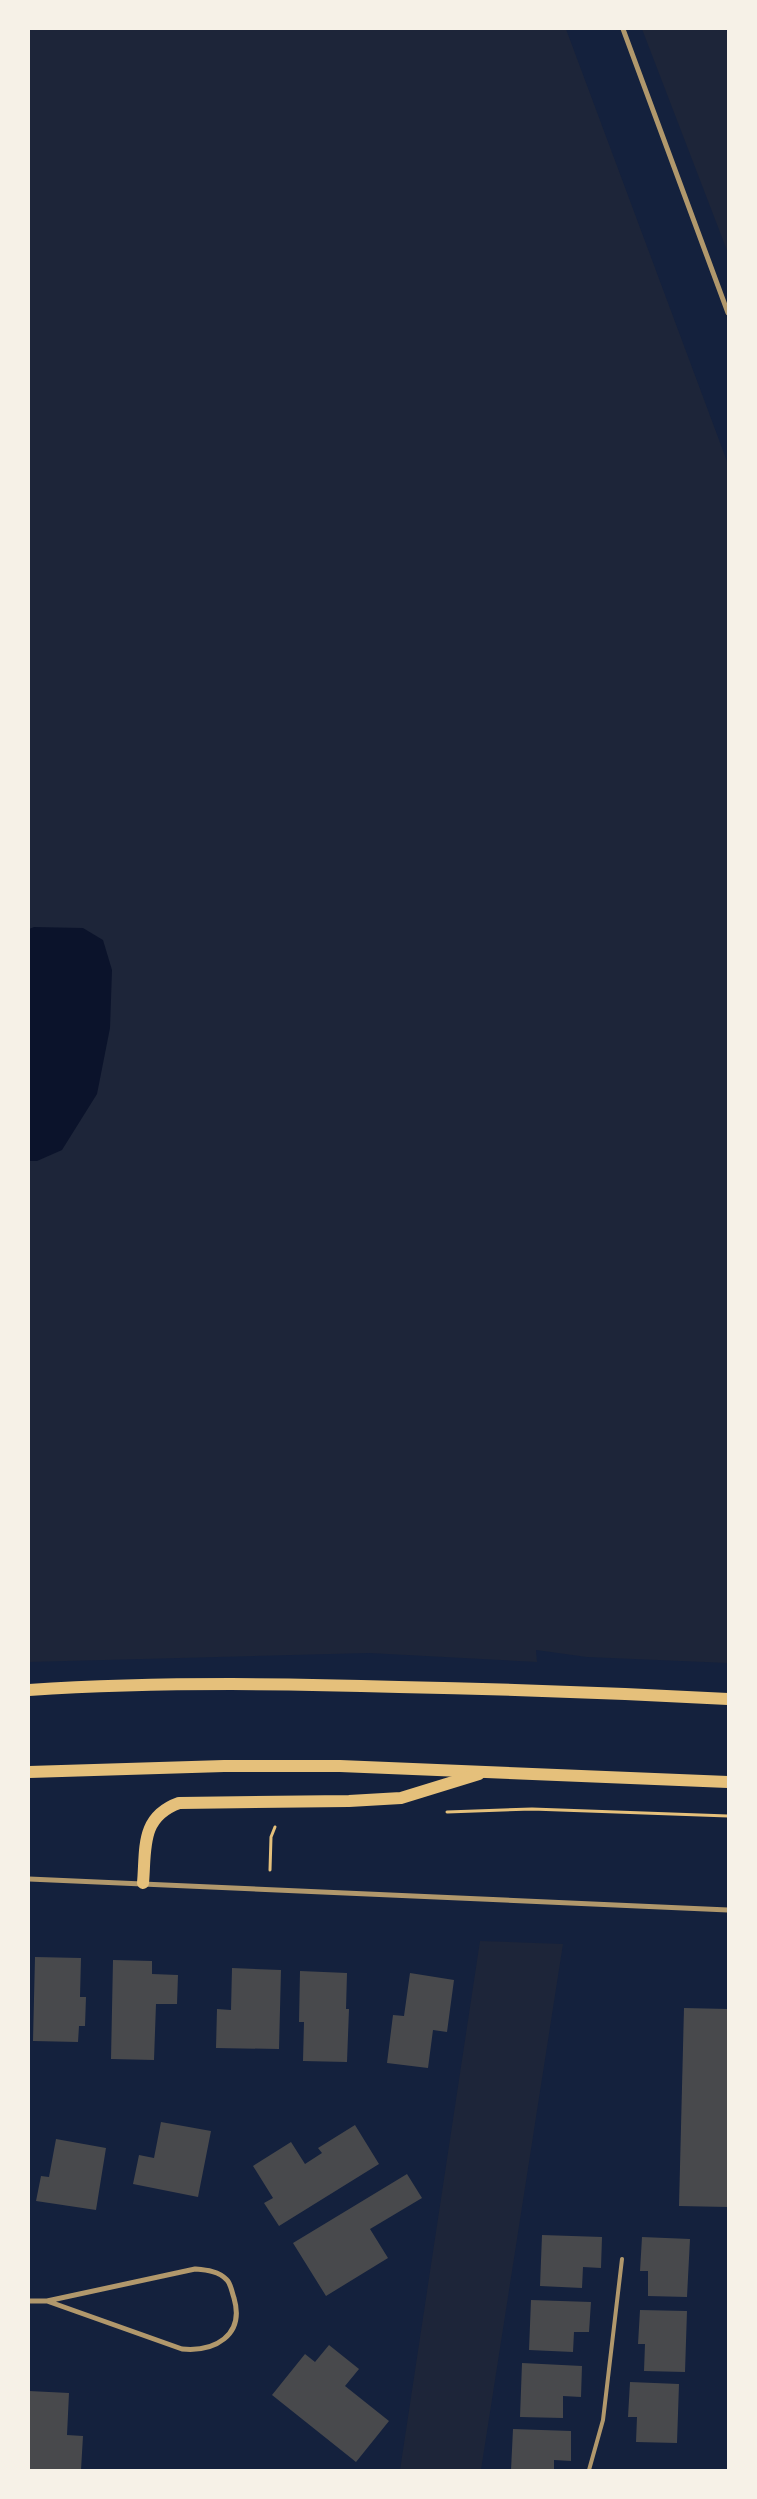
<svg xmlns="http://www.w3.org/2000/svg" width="757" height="2499" viewBox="0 0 757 2499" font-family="'Fira Sans',sans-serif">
  <rect width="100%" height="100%" fill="#14213d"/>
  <g fill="#1d2539">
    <path d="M29,29H566L728,464V1663L587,1657L536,1650L537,1662L369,1653L29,1662Z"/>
    <path d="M642,29H726L728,36V253Z"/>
    <path d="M480,1941L563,1944L481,2470H400Z"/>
  </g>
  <path fill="#0b132b" d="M34,927L83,928L103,940L112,970L110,1028L97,1094L62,1150L37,1161H29V929Z"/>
  <g fill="#48494c">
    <path d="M35,1957L81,1958L80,1997H86L85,2026H79L78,2042L33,2041Z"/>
    <path d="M113,1960L152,1961V1974L178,1975L177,2004H156L154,2060L111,2059Z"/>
    <path d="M232,1968L281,1970L279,2049L216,2048L217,2009L231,2010Z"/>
    <path d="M300,1971L347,1973L346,2009H349L347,2062L303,2061L304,2022H299Z"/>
    <path d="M410,1973L454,1980L447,2032L433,2030L428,2068L387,2063L393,2015L404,2016Z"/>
    <path d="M684,2008L728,2009V2207L679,2206Z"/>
    <path d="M161,2122L211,2131L198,2197L133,2184L139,2155L154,2158Z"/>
    <path d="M355,2125L379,2164L279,2226L264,2203L273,2198L253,2166L291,2142L305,2164L322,2153L318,2148Z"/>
    <path d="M56,2139L106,2148L96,2210L36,2201L41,2176L49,2177Z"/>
    <path d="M407,2174L422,2198L370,2229L388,2258L326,2296L293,2243Z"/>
    <path d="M542,2235L602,2237L601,2268L583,2267L582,2288L540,2286Z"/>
    <path d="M642,2237L690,2239L687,2297L648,2296V2271H640Z"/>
    <path d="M531,2300L591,2302L589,2332H574L573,2352L529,2350Z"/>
    <path d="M640,2310L687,2311L685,2372L644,2371L645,2344H638Z"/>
    <path d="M329,2345L359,2369L345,2386L389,2421L356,2462L272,2395L305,2354L315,2362Z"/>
    <path d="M522,2363L582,2366L581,2397L563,2396V2418L520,2417Z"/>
    <path d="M630,2382L679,2384L677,2443L636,2442L637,2417H628Z"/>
    <path d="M29,2391L69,2393L67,2435L83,2436L81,2470H29Z"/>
    <path d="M513,2429L571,2431V2461L554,2460V2470H511Z"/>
  </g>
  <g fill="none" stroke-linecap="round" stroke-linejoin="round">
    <g stroke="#e5c07b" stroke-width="3">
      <path d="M447,1812L532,1809L728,1816"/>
      <path d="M270,1870L271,1837L275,1827"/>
    </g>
    <path stroke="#b1986c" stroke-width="4" d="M589,2470L603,2420L622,2259"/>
    <g stroke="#b1986c" stroke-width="5">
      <path d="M623,29L728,313"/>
      <path d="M29,1879L728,1910"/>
      <path d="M29,2301H47L195,2269C206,2270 219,2271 227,2280C231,2284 232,2293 234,2298C245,2336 214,2352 182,2349L47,2301"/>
    </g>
    <g stroke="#e5c07b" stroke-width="12">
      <path d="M29,1690C152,1682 276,1683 399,1687C509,1689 619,1693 728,1699"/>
      <path d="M29,1772L224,1766H340L728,1782"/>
      <path d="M143,1883C146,1849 140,1817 179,1803L349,1801L401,1798L479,1774"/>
    </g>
  </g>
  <rect width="757" height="2499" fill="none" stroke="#f6f1e7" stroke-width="60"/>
</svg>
